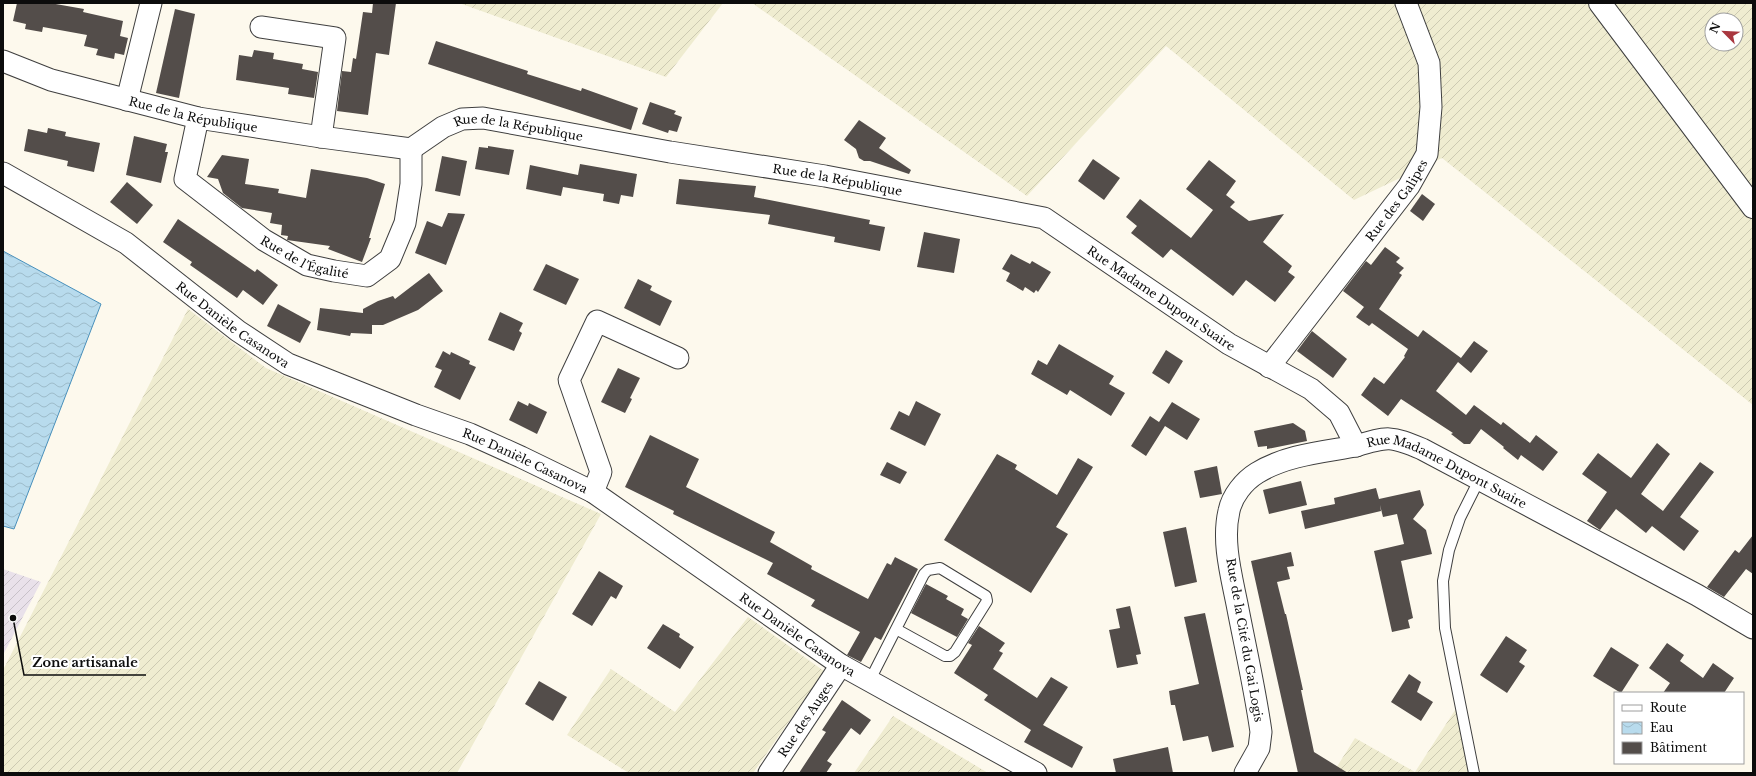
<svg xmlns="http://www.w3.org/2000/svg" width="1756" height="776" viewBox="0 0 1756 776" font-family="'Libre Baskerville',serif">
  <defs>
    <pattern id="industrial-furrows" width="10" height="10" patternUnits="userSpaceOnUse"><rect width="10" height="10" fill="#e9e1ea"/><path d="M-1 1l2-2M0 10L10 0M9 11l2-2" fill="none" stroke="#c7c0c8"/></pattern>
    <pattern id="farmland-furrows" width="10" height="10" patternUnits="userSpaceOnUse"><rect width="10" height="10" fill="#efecd0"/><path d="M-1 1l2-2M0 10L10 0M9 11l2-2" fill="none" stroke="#ccc9b1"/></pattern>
    <pattern id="water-waves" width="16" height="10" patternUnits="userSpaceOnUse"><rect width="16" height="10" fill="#b8dbed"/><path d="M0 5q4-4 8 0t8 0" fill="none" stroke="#9dbbca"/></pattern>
  </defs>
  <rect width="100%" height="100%" fill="#fdf9ed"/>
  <path fill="url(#industrial-furrows)" d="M3,569L41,582L3,655Z"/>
  <g fill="url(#farmland-furrows)" fill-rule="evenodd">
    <path d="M459,3H723L666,77Z"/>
    <path d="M752,3H1753V405L1442,158L1354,200L1166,46L1027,196ZM1712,20H1736V44H1712Z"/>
    <path d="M188,309L266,368L601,514L457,773H3V670Z"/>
    <path d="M748,617L824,671L753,773H629L567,735L611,669L675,712Z"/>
    <path d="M1459,704L1471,773H1333L1355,738L1415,772Z"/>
    <path d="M893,716L988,773H854Z"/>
  </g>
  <path fill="url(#water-waves)" stroke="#4990bb" d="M3,251L101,304L14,529L3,526Z"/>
  <g fill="#534d4a">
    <path d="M17,3H50L84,9L83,12L123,21L120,36L128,38L124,55L115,53L114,59L96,55L98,49L84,46L87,35L43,27L42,32L25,29L26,24L13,21Z"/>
    <path d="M373,3H396L389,55L376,53L368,115L337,111L342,71L351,72L353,58L356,59L363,12L372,13Z"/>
    <path d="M175,9L195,14L179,98L156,93Z"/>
    <path d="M436,41L528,71L527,74L581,91L582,88L638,108L631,130L428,64Z"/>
    <path d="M254,50L274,53L273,59L303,64L302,69L318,72L314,98L288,94L289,88L236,80L239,55L252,57Z"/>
    <path d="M650,102L676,111L674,114L682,117L677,132L669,130L668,133L642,124Z"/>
    <path d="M859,120L886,138L879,148L911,170L909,174L870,161H864L859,158L856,149L844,140Z"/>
    <path d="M48,128L66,132L65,136L100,143L94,172L67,166L68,161L24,151L28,129L47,133Z"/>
    <path d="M134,136L167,144L165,152H168L161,183L126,175Z"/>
    <path d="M488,146L514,150L509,175L475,169L479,147L488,148Z"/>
    <path d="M222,155L249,159L245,184L279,189L278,193L306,198L311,169L367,178L385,184L369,238H371L362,262L328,249L330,246L287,240L288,236L281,235L282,225L270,223L272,213L242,208L223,193L218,179L207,177Z"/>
    <path d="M442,156L467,161L460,196L435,191Z"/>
    <path d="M1093,159L1120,178L1104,200L1078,181Z"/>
    <path d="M1209,160L1236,181L1226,195L1235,202L1230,207L1249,221L1284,214L1263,242L1292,266L1288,272L1295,277L1275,302L1246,280L1233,296L1171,249L1163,258L1131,233L1137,226L1126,217L1140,199L1191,238L1213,210L1186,189Z"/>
    <path d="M580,164L637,174L633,197L621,195L619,204L603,201L604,194L563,187L561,196L526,189L530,165L578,175Z"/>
    <path d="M679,179L756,186L754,197L870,220L869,224L885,227L880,251L834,242L835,237L768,224L770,215L676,204Z"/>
    <path d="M127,182L153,205L137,224L110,202Z"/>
    <path d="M1422,194L1435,204L1423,221L1410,211Z"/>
    <path d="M448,213L465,214L446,265L415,253L427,221L442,227Z"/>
    <path d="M178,219L255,272L257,269L278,285L263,305L243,290L237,298L190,265L192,262L163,242Z"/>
    <path d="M924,232L960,239L954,273L917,267Z"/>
    <path d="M1385,247L1400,258L1396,262L1404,268L1399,273L1402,275L1379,309L1418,337L1423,330L1461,358L1474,341L1488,351L1471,373L1458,362L1436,391L1466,415L1474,405L1501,425L1503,422L1530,443L1536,435L1558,452L1543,471L1521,455L1518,460L1503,448L1504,447L1481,429L1470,444H1464L1451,434L1453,433L1401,399L1388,416L1361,395L1374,377L1384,384L1405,357L1404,356L1408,349L1372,323L1369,326L1356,317L1364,307L1343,291L1366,261L1371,265Z"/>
    <path d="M1011,254L1030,264L1032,261L1051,272L1038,292L1036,290L1034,293L1025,287L1023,291L1006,281L1010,273L1002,269Z"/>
    <path d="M546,264L579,279L566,305L533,290Z"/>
    <path d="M429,273L443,291L418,310L383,325H372V334L351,333L350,336L317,330L320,308L363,313V309L378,301L393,296L395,299Z"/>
    <path d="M638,279L652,286L650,290L672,301L660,326L624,308Z"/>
    <path d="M278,304L311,322L300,343L267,326Z"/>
    <path d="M500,312L523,323L519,331L522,333L514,351L488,340Z"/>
    <path d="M1312,331L1347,359L1333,378L1297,351Z"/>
    <path d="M1059,344L1114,376L1109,384L1125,393L1111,416L1070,390L1067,395L1031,374L1038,360L1047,365Z"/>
    <path d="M1166,350L1183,361L1169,384L1152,373Z"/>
    <path d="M443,351L450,355L451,352L470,361L469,364L476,367L460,400L434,387L442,370L435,367Z"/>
    <path d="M618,368L640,378L630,398L632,399L625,413L601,402Z"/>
    <path d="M518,401L528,406L529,403L547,412L537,434L509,420Z"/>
    <path d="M916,401L941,414L925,446L890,429L899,411L909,416Z"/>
    <path d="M1172,402L1200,419L1187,440L1165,426L1146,456L1131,446L1150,416L1159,422Z"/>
    <path d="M1293,423L1305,431L1307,441L1267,449V446L1258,447L1254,431Z"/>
    <path d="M650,435L699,459L686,487L775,532L770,542L812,566L811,569L868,599L887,563L891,565L895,557L918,569L881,640L875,637L861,662L847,655L860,632L811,606L815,600L767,574L773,563L673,514L674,511L625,487Z"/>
    <path d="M1657,443L1670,454L1641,494L1663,511L1700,462L1714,472L1680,517L1699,531L1684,551L1652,526L1646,533L1616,509L1600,530L1587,521L1607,492L1582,474L1598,453L1631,478Z"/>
    <path d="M997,454L1017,465L1015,469L1057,495L1078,458L1093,467L1056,527L1068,534L1031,593L944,540Z"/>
    <path d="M887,462L907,472L900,484L880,475Z"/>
    <path d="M1217,466L1222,494L1200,498L1194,471Z"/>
    <path d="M1301,481L1307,505L1269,514L1263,490Z"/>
    <path d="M1376,488L1379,499L1420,490L1424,505L1413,519L1426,530L1432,554L1401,561L1413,618L1408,620L1410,628L1392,632L1374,551L1404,544L1397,514L1383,517L1380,505L1381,511L1305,529L1301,511L1335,504L1334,498Z"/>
    <path d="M1186,527L1197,582L1175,587L1163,532Z"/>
    <path d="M1753,535V574L1746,569L1724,597L1707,587L1735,550L1739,553Z"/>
    <path d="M1291,552L1294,566L1287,567L1290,579L1277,582L1285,614H1286L1303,690H1301L1314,752L1348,773H1298L1251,561Z"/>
    <path d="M599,571L623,586L616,599L611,596L592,626L572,614Z"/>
    <path d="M926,584L948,596L946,599L964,609L961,615L968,619L957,637L911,613Z"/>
    <path d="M1130,606L1141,654L1136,655L1138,664L1117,668L1109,630L1120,628L1116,609Z"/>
    <path d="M1205,613L1234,747L1212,752L1208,736L1183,741L1175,705H1171L1169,691L1199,684L1184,617Z"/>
    <path d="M663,624L680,634L679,637L694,647L680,669L647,648Z"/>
    <path d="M979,626L1005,643L999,651L1003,653L993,669L1037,698L1051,677L1068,687L1043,725L1083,747L1072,768L1024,742L1031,730L984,700L988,695L954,673L972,645L968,643Z"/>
    <path d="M1506,636L1527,650L1519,662L1525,666L1507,693L1480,675Z"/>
    <path d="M1667,643L1684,655L1680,661L1703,678L1713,663L1734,678L1724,693H1663L1670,683L1649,668Z"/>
    <path d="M1611,647L1639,665L1621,693L1593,676Z"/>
    <path d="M1409,674L1421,682L1417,692L1433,702L1421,721L1391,702Z"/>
    <path d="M539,681L567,697L553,721L525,704Z"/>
    <path d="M842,700L871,720L860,735L851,728L827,761L832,764L826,773H799L826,732L822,730Z"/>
    <path d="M1168,747L1173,773H1116L1113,759Z"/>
  </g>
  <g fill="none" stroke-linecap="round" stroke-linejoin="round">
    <g stroke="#3f3f3f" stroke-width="12">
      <g id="service">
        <path d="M870,680L924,574L928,570L940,568L986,596L987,601L955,652L950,656H945L896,629"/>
        <path d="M1474,773L1445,628L1443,581L1449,550L1460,518L1479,480"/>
      </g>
    </g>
    <g stroke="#3f3f3f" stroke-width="23">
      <g id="minor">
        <path d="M261,27L335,38L321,137"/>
        <path id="s1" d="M3,61L51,80L198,118L321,137L411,149L443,127L462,119L483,118L670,152L825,176L1044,218L1229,344L1311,389L1339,413L1356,446C1388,436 1391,436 1422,449L1697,595L1753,628"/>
        <path d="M127,100L151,3"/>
        <path id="s2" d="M198,118L185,179L264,240L307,265L334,271L367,276L390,259L405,223L411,184V149"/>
        <path id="s3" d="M3,173L126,243L238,331L288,364L416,415L470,434L521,457L593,492L841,665L1036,773"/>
        <path id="s4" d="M1269,367L1409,186L1427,154L1431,107L1429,63L1406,3"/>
        <path d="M593,492L601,472L569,380L597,321L678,358"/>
        <path id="s5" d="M769,773L841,665"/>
        <path d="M1245,773L1259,748L1261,732C1255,689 1245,646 1237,604C1231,574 1222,541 1229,511C1232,496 1244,481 1257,473C1286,455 1323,452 1356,446"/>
      </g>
    </g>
    <g stroke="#3f3f3f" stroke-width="24">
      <path id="tertiary" d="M1600,3L1753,207"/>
    </g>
    <use href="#service" stroke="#fff" stroke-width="10"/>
    <use href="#minor" stroke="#fff" stroke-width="21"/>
    <use href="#tertiary" stroke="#fff" stroke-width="22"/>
  </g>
  <g text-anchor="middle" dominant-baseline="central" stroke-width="4" stroke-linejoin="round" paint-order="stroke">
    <g font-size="12" fill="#0c0c0c" stroke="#fff">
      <text stroke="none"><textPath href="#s1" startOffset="198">Rue de la République</textPath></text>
      <text stroke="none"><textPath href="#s1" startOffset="535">Rue de la République</textPath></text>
      <text stroke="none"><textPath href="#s1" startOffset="859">Rue de la République</textPath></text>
      <text stroke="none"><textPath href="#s4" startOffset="210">Rue des Galipes</textPath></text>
      <text stroke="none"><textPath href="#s2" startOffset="207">Rue de l'Égalité</textPath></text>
      <text stroke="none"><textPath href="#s1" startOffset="1211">Rue Madame Dupont Suaire</textPath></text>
      <text stroke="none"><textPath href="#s3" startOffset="276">Rue Danièle Casanova</textPath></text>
      <text stroke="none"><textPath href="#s3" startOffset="600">Rue Danièle Casanova</textPath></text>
      <text stroke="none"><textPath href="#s1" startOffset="1559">Rue Madame Dupont Suaire</textPath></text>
      <text stroke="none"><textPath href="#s3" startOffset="924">Rue Danièle Casanova</textPath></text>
      <text transform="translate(1245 640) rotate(80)">Rue de la Cité du Gai Logis</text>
      <text stroke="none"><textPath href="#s5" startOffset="65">Rue des Auges</textPath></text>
    </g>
  </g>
  <path fill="none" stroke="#0c0c0c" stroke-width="1.5" d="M13 618L24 675H146"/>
  <circle fill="#0c0c0c" stroke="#fff" stroke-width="1.5" cx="13" cy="618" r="4"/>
  <g font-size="13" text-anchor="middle" font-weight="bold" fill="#0c0c0c" stroke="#fff" stroke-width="4" stroke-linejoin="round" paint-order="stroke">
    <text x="85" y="667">Zone artisanale</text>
  </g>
  <rect width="1756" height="776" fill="none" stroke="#0c0c0c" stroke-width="8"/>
  <rect x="1614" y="692" width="130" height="72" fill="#ffffff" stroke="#9e9e9e"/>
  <rect x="1622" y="705" width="20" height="6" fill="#ffffff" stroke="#9e9e9e"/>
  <text x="1650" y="712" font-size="12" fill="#0c0c0c">Route</text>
  <rect x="1622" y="722" width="20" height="12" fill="url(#water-waves)" stroke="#9e9e9e"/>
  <text x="1650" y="732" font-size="12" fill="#0c0c0c">Eau</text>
  <rect x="1622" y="742" width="20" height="12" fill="#534d4a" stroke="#9e9e9e"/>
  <text x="1650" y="752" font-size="12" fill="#0c0c0c">Bâtiment</text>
  <g transform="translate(1724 32) rotate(294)"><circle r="19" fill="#ffffff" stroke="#9e9e9e"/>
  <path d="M0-3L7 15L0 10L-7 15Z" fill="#a9373f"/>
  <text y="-6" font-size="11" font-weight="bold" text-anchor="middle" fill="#0c0c0c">N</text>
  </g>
</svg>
